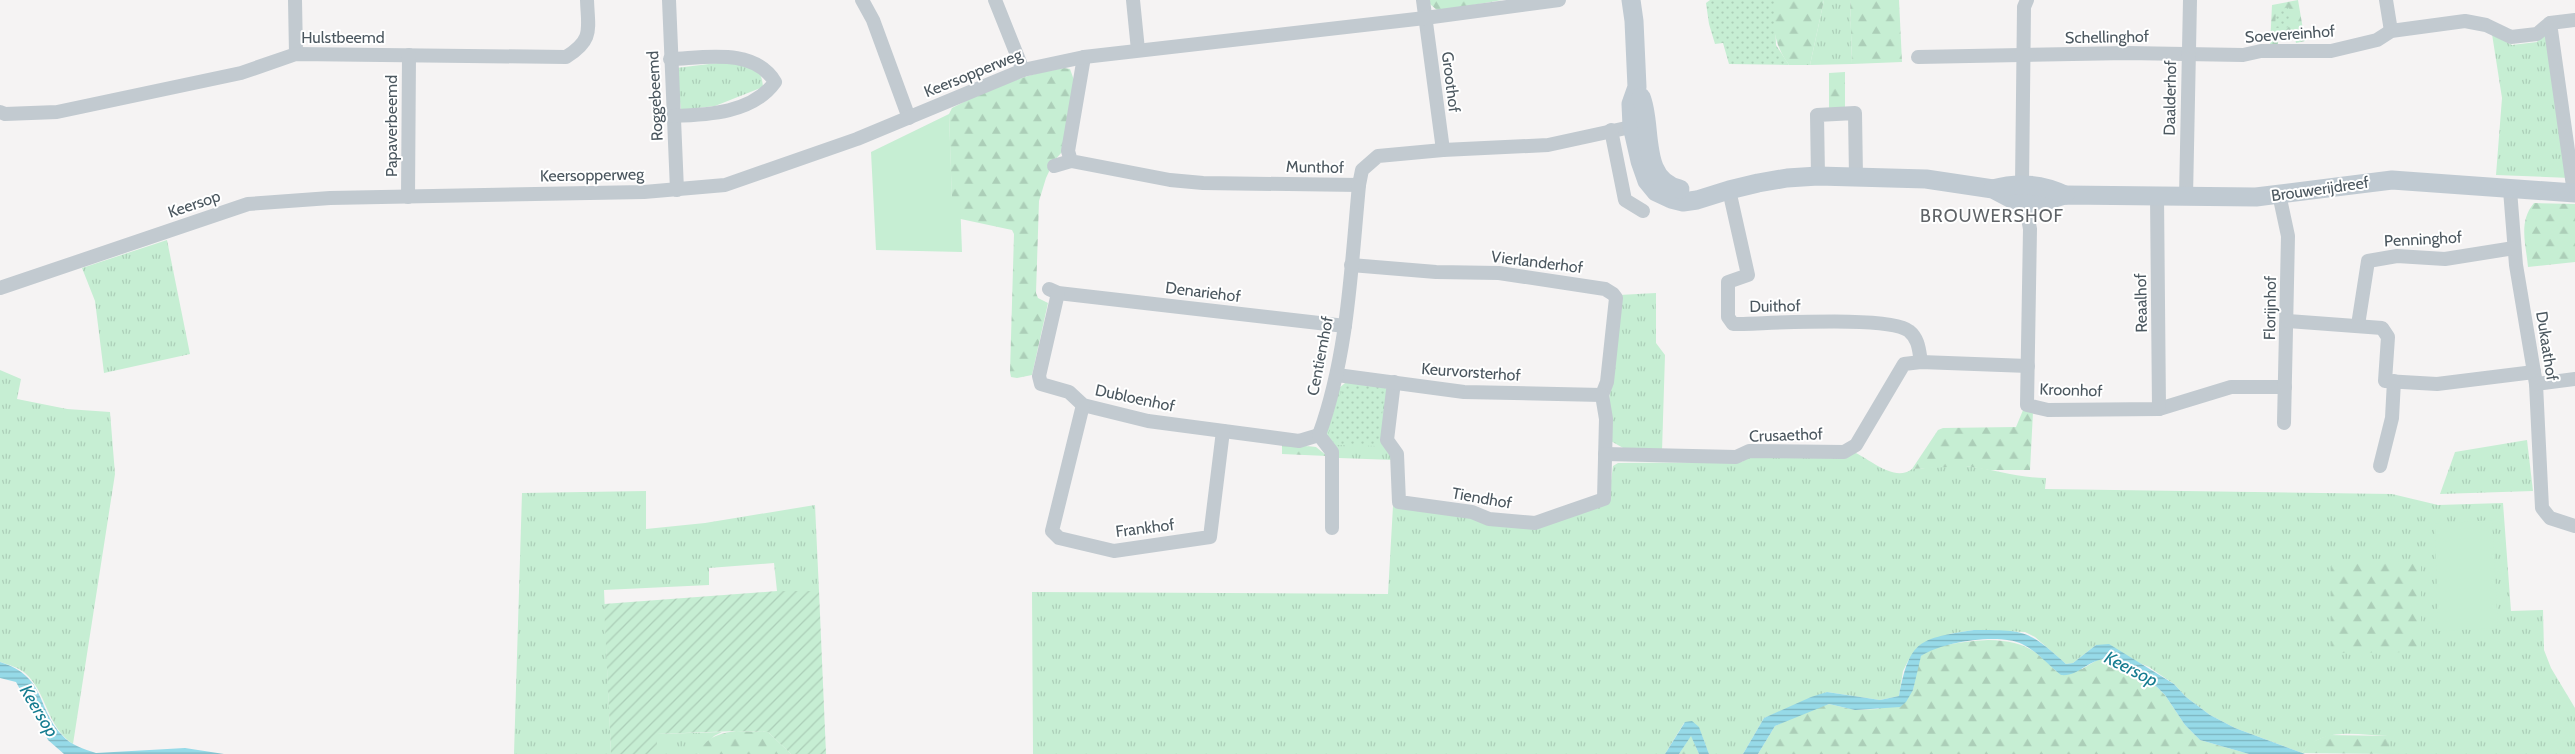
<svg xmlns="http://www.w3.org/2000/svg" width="2575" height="754" viewBox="0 0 2575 754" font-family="Cabin,sans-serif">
  <defs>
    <pattern id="grass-tufts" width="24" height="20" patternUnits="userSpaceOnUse" patternTransform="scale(1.25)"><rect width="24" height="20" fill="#c6eed3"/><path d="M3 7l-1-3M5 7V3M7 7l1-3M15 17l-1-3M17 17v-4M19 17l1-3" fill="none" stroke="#acceb8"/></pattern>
    <pattern id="forest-firs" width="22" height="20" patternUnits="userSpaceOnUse" patternTransform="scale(1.25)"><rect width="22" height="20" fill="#c6eed3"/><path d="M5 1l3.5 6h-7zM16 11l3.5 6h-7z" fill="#acceb8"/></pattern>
    <pattern id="park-dots" width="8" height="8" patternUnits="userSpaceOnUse" patternTransform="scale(1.25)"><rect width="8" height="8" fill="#c6eed3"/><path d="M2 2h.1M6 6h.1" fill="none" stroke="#acceb8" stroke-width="1.8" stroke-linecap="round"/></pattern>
    <pattern id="garden-furrows" width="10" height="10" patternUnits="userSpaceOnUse" patternTransform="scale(1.25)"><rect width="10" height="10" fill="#c6eed3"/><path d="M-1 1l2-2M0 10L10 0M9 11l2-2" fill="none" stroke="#acceb8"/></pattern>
    <pattern id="water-rules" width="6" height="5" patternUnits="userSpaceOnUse" patternTransform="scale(1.25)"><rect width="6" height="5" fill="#96dae8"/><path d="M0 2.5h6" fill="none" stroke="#7cb4bf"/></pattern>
  </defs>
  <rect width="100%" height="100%" fill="#f5f3f3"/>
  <g fill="url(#grass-tufts)">
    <path d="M1824,0H1850L1852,64L1810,65Z"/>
    <path d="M2492,34L2512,45L2537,42L2540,37L2549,35L2570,178L2496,175L2502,98Z"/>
    <path d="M734,61C751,68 762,66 763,87L715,106L681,110L676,68Z"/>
    <path d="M167,240L190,354L104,373L95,301L82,268Z"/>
    <path d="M1656,293V343L1665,355L1662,451L1625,449L1609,440V401L1619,295Z"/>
    <path d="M0,370L21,379L17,399L67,409L110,412L115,474L73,744C46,726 47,692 25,673C18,667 9,665 0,662Z"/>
    <path d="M1350,379L1385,386L1388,394L1394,460L1339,458L1326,432L1339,388Z"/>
    <path d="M2527,440L2533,491L2440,494L2455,452Z"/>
    <path d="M1856,453C1872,461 1895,482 1912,469C1930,468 1949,464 1966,466C1994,469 2018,478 2046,478L2045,489L2392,494L2438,505L2503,503L2511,611L2543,610L2544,650L2551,668L2575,708V754H2388V736C2357,735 2323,726 2302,753L2235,728L2210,715L2186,697L2174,684L2149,667L2096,645L2073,663L2066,664L2035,637L2025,632L1974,630L1949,634L1909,659L1903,671L1899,696L1880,700L1827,692L1764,718L1743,754H1709L1699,728L1684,723L1665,754H1033L1032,592L1388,594L1393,506L1537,528L1609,496L1613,466L1618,463L1742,462L1746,457Z"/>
    <path d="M646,491V529L705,523L815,505L819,591H777L774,563L709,568V585L604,590L611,754H514L522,493Z"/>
    <path d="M722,732L714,736L698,754H657L656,734Z"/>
  </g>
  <g fill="url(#forest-firs)">
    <path d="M1429,0H1502L1438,11L1430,4Z"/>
    <path d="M1774,0H1824L1810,65H1789C1774,45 1772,25 1774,0Z"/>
    <path d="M1850,0H1899L1902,62L1852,64Z"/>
    <path d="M2298,0L2305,41L2296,43L2294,33L2278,35V46H2270L2272,5Z"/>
    <path d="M1064,68L1070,69L1075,83L1062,152L1054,161L1046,178L1039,201L1036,293L1038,298L1048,303L1032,375L1017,378L1011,377L1010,372L1014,234L1012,230L956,218L952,203L949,114L952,108C987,89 1025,74 1064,68Z"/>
    <path d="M1845,72V108L1829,109V73Z"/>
    <path d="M2534,203L2575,204V262L2528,267C2526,244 2518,222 2534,203Z"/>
    <path d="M2026,403L2033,412L2030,470H1989L1966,466L1912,469L1938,430L1943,428L2016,427Z"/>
    <path d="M1282,444L1316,447L1327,456L1282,454Z"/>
    <path d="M2421,562V652L2332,653L2331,563Z"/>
    <path d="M1988,640C2021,641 2033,647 2056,671L2082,669L2099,659L2113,662L2157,687L2165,695L2185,725L2200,740L2249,754H1758L1775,726L1809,710L1829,704L1855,710L1878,709L1913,690C1915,680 1916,668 1919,659C1926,644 1973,641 1988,640Z"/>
    <path d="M736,731L768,732L791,754H698C705,738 719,733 736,731Z"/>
    <path d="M1691,735L1699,754H1679Z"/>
    <path d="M2328,735L2389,736L2388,754L2302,753L2310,743Z"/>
  </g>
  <g fill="url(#park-dots)">
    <path d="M1710,0H1774L1776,45L1789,65L1729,64L1723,43L1715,44L1709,24L1706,3Z"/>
    <path d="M2289,7L2290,27L2275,28L2276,11Z"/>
    <path d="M1349,382L1382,387L1385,392L1378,446L1336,445L1328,436L1341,392Z"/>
  </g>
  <path fill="url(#garden-furrows)" d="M777,591H819L826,754H791L768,732L736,731L657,734V754H611L604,604Z"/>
  <g fill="#c6eed3">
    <path d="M949,114L952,197L960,198L962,252L876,250L871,152Z"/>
    <path d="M2492,520L2498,628L2438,631L2435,524Z"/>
  </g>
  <g fill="url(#water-rules)">
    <path d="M1974,630C2026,630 2028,630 2066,664L2073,663L2096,645L2109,644L2174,684L2186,697L2210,715L2235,728L2305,754H2249L2200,740L2185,725L2165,695L2157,687L2106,659C2089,659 2078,677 2061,675C2047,664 2038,652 2022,644C1999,633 1942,642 1921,656L1913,690L1906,702L1900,707L1855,710L1829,704L1775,726L1758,754H1743L1764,718L1811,697L1827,692L1880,700L1899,696C1910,639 1919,639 1974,630Z"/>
    <path d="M0,662C47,677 35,706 62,735C70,745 84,749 96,753L185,748L224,754H263H64L48,740L16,682L0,678Z"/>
    <path d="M1692,721L1699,727L1709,754H1699L1691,736L1679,754H1665L1685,722Z"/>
  </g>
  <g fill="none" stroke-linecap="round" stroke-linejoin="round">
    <g stroke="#c2cad0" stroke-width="14">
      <path d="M295,0L296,54"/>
      <path d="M669,0L677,190"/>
      <path d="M862,0L873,20L909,118"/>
      <path d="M995,0L1023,70"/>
      <path d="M1133,0L1138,50"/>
      <path d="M1423,0L1443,150"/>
      <path d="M2027,0L2024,7L2022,185L2030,229L2027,405L2048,410L2159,409L2231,387H2285"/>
      <path d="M2386,0L2391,31"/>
      <path d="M1084,57L1068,151L1071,161L1170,180L1203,183L1359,185L1362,170L1378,156L1443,150L1548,145L1640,125"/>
      <path d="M1918,57L2127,53L2243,55L2261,51H2331L2377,40L2391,31L2465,21L2486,25L2511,37L2537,34L2550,23"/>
      <path d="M670,59C704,58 754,47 775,82C753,113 708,115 673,116"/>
      <path d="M0,112L5,114L57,112L241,73L296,54L566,57C594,40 588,29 587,0"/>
      <path d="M1611,130L1625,200L1643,211"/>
      <path d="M1054,166L1071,161"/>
      <path d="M1818,176L1817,115L1855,113L1856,177"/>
      <path d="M1729,190L1748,275L1728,282V317L1733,324C1764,324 1890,315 1909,331C1919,339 1919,351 1921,362"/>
      <path d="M2510,190L2516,265L2536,384L2542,508L2550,518L2575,526"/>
      <path d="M2574,193L2550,23L2575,20"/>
      <path d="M2279,194L2288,236L2284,423"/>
      <path d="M2157,196L2159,409"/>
      <path d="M408,197L409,55"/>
      <path d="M2186,197L2190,0"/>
      <path d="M1351,265L1436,272L1499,273L1605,289L1613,294L1616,298L1607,382L1602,395L1606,419L1604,499L1535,523L1489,519L1472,512L1399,502L1397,454L1387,440L1394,382"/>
      <path d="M0,288L248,204L330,198L644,192L725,185L857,139L1023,70L1084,57L1425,18L1559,0"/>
      <path d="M1049,289L1058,293L1345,326"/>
      <path d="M1058,293L1039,376L1041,384L1069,392L1083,405L1148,421L1299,441L1319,435"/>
      <path d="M2288,321L2382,328L2388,337L2385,381L2437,384L2534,372"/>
      <path d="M2358,325L2368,261L2397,256L2445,259L2514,248"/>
      <path d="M1337,375L1464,392L1602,395"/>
      <path d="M2536,384L2575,379"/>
      <path d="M1083,405L1052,531L1059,538L1114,551L1210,537L1223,431"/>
      <path d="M1605,454L1736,457L1749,451L1844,452L1856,445L1904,364L1921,362L2028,366"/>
      <path d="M2380,466L2392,418L2394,381"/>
      <path d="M1332,528V452L1319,435C1348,355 1351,269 1359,185"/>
    </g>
    <g stroke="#c0cad2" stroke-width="19">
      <path d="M1631,0L1634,21L1637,87L1631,104L1632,126L1640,161L1647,181L1656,192L1671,199L1683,202L1697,200L1729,190L1758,183L1787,178L1818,176L1926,179L1993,189L2012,199L2026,201H2045L2065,195L2256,197L2392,180L2575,193"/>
      <path d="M1641,97C1653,125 1639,181 1680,189"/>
      <path d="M1993,189C2018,182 2042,184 2065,195"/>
    </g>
  </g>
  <g text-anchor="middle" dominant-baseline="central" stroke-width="4" stroke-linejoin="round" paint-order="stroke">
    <g font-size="16" fill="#4b575f" stroke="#fff">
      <text transform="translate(2290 34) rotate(-4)">Soevereinhof</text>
      <text x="343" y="37">Hulstbeemd</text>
      <text transform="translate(2107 37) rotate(-1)">Schellinghof</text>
      <text transform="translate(973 73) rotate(-22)">Keersopperweg</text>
      <text transform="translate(1451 82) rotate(83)">Groothof</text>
      <text transform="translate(655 96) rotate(-93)">Roggebeemd</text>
      <text transform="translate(2170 98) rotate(-89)">Daalderhof</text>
      <text transform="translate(391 126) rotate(-90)">Papaverbeemd</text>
      <text transform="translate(1315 167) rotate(1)">Munthof</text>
      <text transform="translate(592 175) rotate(-1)">Keersopperweg</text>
      <text transform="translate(2320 189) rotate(-8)">Brouwerijdreef</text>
      <text transform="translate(194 204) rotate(-19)">Keersop</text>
      <text transform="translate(2423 239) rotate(-3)">Penninghof</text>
      <text transform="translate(1537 262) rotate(7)">Vierlanderhof</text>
      <text transform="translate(1203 292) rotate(7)">Denariehof</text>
      <text transform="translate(2141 303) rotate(-91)">Reaalhof</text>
      <text transform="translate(1775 306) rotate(-1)">Duithof</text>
      <text transform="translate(2270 308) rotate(-89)">Florijnhof</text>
      <text transform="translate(2547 346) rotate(81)">Dukaathof</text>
      <text transform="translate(1320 356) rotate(-79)">Centiemhof</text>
      <text transform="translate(1471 372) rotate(4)">Keurvorsterhof</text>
      <text transform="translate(2071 390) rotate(2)">Kroonhof</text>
      <text transform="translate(1135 398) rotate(12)">Dubloenhof</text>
      <text transform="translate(1786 435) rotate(-2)">Crusaethof</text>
      <text transform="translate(1482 498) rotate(10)">Tiendhof</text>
      <text transform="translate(1145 528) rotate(-7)">Frankhof</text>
    </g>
    <g font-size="18" letter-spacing="1" fill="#5f6367" stroke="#fff">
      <text x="1992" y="216">BROUWERSHOF</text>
    </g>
    <g font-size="18" font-style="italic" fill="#157c90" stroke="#fff">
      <text transform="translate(2131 669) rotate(27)">Keersop</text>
      <text transform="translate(39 711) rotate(59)">Keersop</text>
    </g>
  </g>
</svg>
